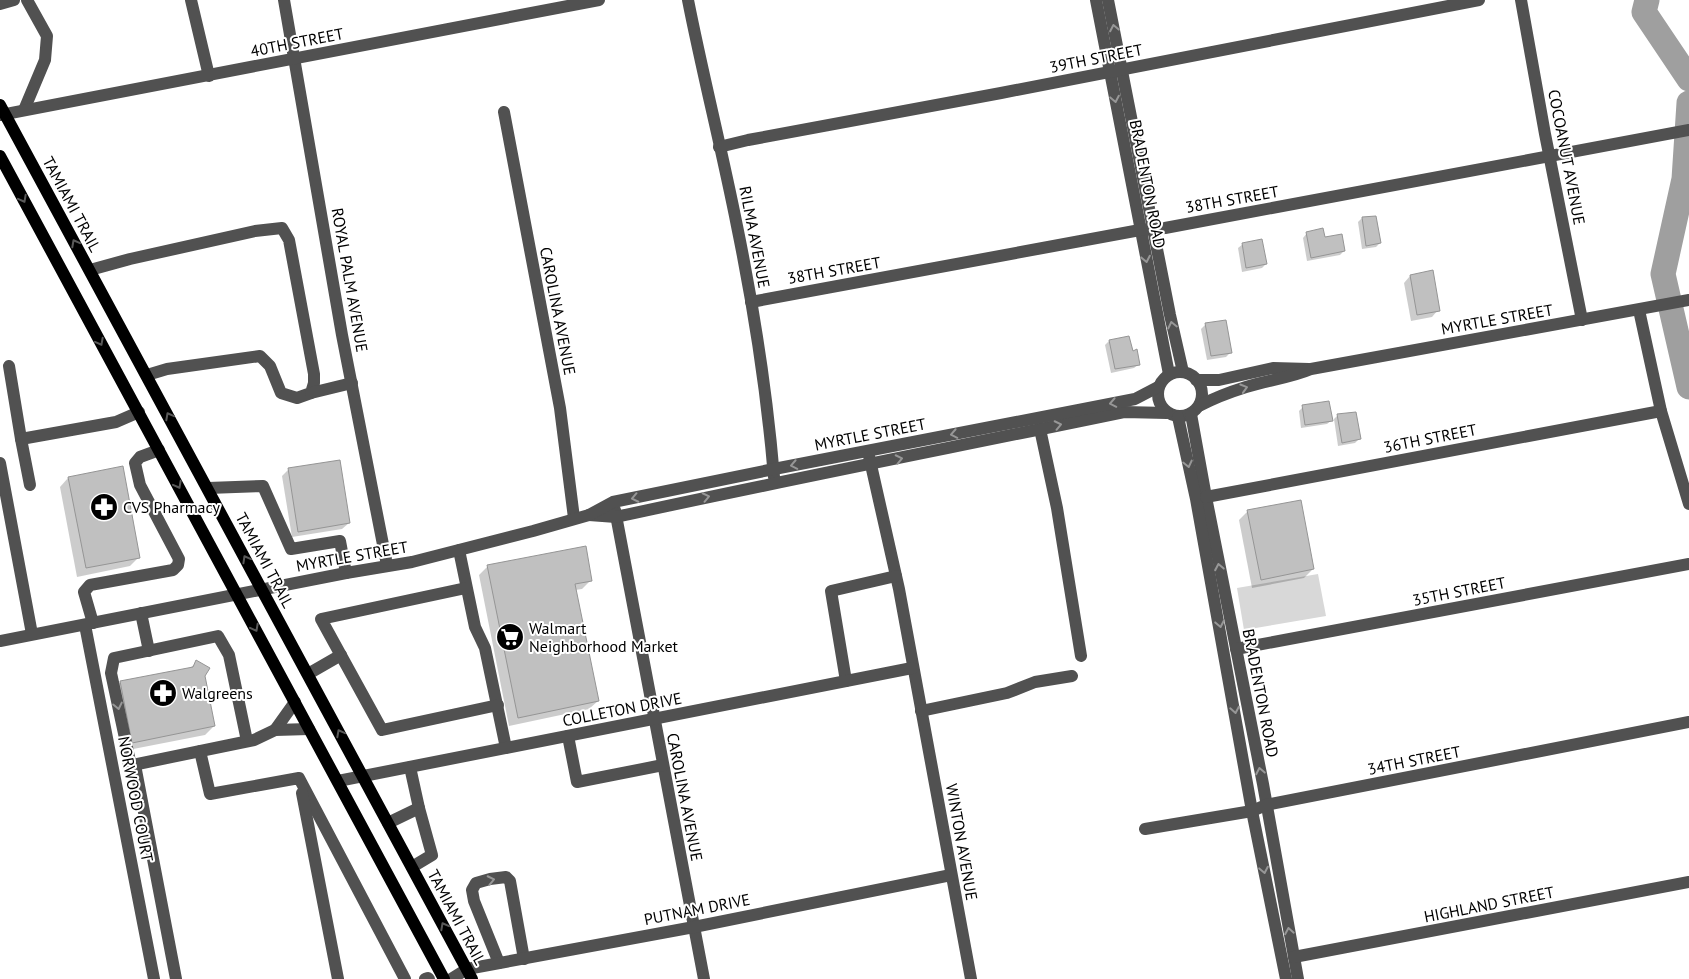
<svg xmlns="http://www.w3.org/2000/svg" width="1689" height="979" viewBox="0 0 1689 979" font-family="'PT Sans',sans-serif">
  <rect width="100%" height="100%" fill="#fff"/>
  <path fill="#d8d8d8" d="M1318,574L1326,616L1244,630L1237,588Z"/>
  <g fill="#0003">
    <path d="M1362,218L1380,243L1376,247L1362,249L1358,222Z"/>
    <path d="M1307,233L1324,239L1344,251L1340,255L1307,261L1303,238Z"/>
    <path d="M1243,244L1266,264L1262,268L1242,272L1238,248Z"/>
    <path d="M1432,272L1438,310L1432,317L1411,321L1404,283L1410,276Z"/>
    <path d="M1205,325L1230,353L1226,357L1207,360L1201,329Z"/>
    <path d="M1128,337L1132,352L1139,364L1134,368L1111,373L1105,345L1109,341Z"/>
    <path d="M1303,407L1332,420L1327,424L1301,428L1299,411Z"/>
    <path d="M1338,415L1359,439L1355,443L1338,446L1334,419Z"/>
    <path d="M339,461L349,523L342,529L292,537L282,476L288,470Z"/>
    <path d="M68,478L139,557L130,566L77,577L60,487Z"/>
    <path d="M1248,511L1313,569L1304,578L1252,588L1239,520Z"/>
    <path d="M488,566L591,580L582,589L575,590L598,701L589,709L509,726L479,575Z"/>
    <path d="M197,662L214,726L205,735L123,751L112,691L120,682L190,668Z"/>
  </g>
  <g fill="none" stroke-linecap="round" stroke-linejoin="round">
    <g stroke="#9f9f9f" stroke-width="25">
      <path d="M1647,0L1644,12L1689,79"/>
      <path d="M1689,103L1684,179L1663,274L1689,387"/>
    </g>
  </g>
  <g fill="#c0c0c0" stroke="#959595">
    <path d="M1376,216L1381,243L1366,246L1362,217Z"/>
    <path d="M1323,228L1325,237L1342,234L1345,251L1311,258L1306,232Z"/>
    <path d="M1262,239L1267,264L1246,268L1242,243Z"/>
    <path d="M1433,270L1440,311L1417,315L1410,275Z"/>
    <path d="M1226,320L1232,353L1211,356L1205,323Z"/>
    <path d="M1129,336L1133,351L1137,349L1140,365L1115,369L1109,340Z"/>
    <path d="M1329,401L1333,421L1305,425L1302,405Z"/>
    <path d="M1356,412L1361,439L1342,443L1337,414Z"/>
    <path d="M340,460L350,523L298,532L288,468Z"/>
    <path d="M123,466L140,558L86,568L68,477Z"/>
    <path d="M1301,500L1314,569L1261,580L1247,510Z"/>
    <path d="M586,546L592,581L575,584L599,701L518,718L487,565Z"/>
    <path d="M196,660L210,668L205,676L215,726L132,743L120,681L193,667Z"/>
  </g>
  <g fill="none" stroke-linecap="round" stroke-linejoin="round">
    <g stroke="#515151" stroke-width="12">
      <path d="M191,0L209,76"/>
      <path d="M284,0L342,335L387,565"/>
      <path d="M688,0C703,76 722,150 737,226C754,309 767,393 774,477"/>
      <path d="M1096,0L1169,374"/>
      <path d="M1108,0L1170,315L1183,372"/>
      <path d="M1521,0L1545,134L1582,320"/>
      <path d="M0,4L14,0"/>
      <path d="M24,110L45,60L47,36L27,0"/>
      <path d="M504,112L560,408L574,518"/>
      <path d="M0,115L599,0"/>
      <path d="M719,147L748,140L1001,93L1479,0"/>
      <path d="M90,270L130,259L255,231L282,228L289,240L314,374V383L311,393L297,398L281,393L270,366L260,356L167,369L147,375"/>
      <path d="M751,302L1140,230L1165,228L1689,130"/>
      <path d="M1639,310L1661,411L1689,504"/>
      <path d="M9,366L21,439"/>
      <circle cx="1180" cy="394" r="22"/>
      <path d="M1196,380H1219L1273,368L1309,369"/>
      <path d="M311,393L352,383"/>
      <path d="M1199,406C1214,398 1230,392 1246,387C1268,380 1290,378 1311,369L1689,300"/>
      <path d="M1191,414L1206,497L1263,784L1298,979"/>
      <path d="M1178,417L1196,499L1252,811L1286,979"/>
      <path d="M1040,429L1057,508L1081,656"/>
      <path d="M869,456L899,589L971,979"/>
      <path d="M0,463L32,634"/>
      <path d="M30,485L21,439L116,422L139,412"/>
      <path d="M208,488L263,486L291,549L340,541L346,573"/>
      <path d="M1206,497L1661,411"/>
      <path d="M615,510L704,979"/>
      <path d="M589,515L616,517C785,480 955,447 1124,412L1167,413"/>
      <path d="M459,550L475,627L485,648L506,748"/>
      <path d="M466,588L321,619L382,730L498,705"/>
      <path d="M141,613L149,651"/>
      <path d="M93,623L84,592L90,585L173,570L178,565L179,559L140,485L135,463L140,457L159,450"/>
      <path d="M85,625L154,979"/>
      <path d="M0,641L346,573L412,562L533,531L589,515L613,502L774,469L1135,399L1158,387"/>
      <path d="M1236,649L1689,564"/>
      <path d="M308,674L341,655"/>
      <path d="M846,681L831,591L896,576"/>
      <path d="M921,711L1007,693L1035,682L1072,676"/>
      <path d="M275,730L295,702"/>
      <path d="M568,736L577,782L663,765"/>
      <path d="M200,751L210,794L299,778L405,979"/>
      <path d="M135,765L176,979"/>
      <path d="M128,766L254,740L275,730L309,729"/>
      <path d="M131,766L111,673L114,658L218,636L229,655L247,741"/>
      <path d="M410,767L419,808"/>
      <path d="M338,781L912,668"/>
      <path d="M302,793L338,979"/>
      <path d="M388,823L419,808L432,855L412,867"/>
      <path d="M1145,829L1252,811L1266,805L1689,722"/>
      <path d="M1294,957L1689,882"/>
      <path d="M499,963L474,901L472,890L476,883L490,879L506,877L510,881L524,959"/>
      <path d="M425,979L428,978L429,979"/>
      <path d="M451,979L467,969L694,927L951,875"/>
    </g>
    <g stroke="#000" stroke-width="12">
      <path d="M0,105L472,979"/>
      <path d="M0,156L444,979"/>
    </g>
  </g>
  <defs><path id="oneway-chevron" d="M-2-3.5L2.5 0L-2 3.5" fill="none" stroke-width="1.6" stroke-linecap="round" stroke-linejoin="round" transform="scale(1.25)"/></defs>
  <g stroke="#979797">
    <use href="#oneway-chevron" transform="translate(1114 28) rotate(-101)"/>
    <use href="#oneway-chevron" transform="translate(1115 99) rotate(79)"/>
    <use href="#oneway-chevron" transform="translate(1146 259) rotate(79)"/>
    <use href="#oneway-chevron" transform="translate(1172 325) rotate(-103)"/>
    <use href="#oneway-chevron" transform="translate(1244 388) rotate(-17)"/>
    <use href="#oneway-chevron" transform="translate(1113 403) rotate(169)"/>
    <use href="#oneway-chevron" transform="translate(1058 425) rotate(-12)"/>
    <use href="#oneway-chevron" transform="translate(954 434) rotate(169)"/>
    <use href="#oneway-chevron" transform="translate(899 459) rotate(-12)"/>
    <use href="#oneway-chevron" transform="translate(1188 464) rotate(77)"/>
    <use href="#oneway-chevron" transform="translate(794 465) rotate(169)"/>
    <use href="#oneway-chevron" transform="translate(706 497) rotate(-12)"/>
    <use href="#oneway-chevron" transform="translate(635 498) rotate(168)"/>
    <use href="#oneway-chevron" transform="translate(1219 567) rotate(-101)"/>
    <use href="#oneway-chevron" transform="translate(1220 624) rotate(79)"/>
    <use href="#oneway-chevron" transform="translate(118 706) rotate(78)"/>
    <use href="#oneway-chevron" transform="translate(1235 710) rotate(80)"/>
    <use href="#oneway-chevron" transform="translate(1260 771) rotate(-101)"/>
    <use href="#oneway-chevron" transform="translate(1264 870) rotate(79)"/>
    <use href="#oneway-chevron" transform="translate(491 880) rotate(-12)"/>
    <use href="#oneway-chevron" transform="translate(1289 931) rotate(-100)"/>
  </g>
  <g stroke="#595959">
    <use href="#oneway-chevron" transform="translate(23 199) rotate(62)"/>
    <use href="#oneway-chevron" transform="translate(75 243) rotate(-118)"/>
    <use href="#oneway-chevron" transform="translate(100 342) rotate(62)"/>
    <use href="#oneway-chevron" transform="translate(169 416) rotate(-118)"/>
    <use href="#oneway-chevron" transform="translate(178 485) rotate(62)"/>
    <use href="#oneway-chevron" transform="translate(246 559) rotate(-119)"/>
    <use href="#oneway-chevron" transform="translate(255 628) rotate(62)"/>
    <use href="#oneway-chevron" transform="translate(340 733) rotate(-118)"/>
    <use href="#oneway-chevron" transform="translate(444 926) rotate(-118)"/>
  </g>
  <defs>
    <g id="pharmacy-disc" transform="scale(1.4375)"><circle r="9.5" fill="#000" stroke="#fff"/><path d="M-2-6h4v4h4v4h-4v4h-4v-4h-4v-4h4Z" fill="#fff"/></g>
    <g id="supermarket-disc" transform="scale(1.4375)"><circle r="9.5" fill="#000" stroke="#fff"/><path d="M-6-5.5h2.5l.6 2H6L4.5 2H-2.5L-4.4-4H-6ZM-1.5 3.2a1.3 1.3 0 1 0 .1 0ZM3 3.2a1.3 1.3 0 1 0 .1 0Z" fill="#fff"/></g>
  </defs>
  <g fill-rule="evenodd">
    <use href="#pharmacy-disc" x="104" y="507"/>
    <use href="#supermarket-disc" x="510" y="637"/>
    <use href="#pharmacy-disc" x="163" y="693"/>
  </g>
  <g text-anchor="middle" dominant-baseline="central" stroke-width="4" stroke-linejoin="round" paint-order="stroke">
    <g font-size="16" fill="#000" stroke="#fff">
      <text transform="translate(297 42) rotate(-11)">40TH STREET</text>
      <text transform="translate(1096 58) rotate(-11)">39TH STREET</text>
      <text transform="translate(1567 157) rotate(79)">COCOANUT AVENUE</text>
      <text transform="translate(1148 184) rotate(79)">BRADENTON ROAD</text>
      <text transform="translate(1232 199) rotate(-10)">38TH STREET</text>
      <text transform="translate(72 204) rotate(62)">TAMIAMI TRAIL</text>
      <text transform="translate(755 237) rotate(79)">RILMA AVENUE</text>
      <text transform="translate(834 270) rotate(-10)">38TH STREET</text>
      <text transform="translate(350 280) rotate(80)">ROYAL PALM AVENUE</text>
      <text transform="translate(558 311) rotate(79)">CAROLINA AVENUE</text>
      <text transform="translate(1497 319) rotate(-10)">MYRTLE STREET</text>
      <text transform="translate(870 434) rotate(-11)">MYRTLE STREET</text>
      <text transform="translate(1430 438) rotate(-11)">36TH STREET</text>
      <text transform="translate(352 556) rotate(-10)">MYRTLE STREET</text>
      <text transform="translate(265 560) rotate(62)">TAMIAMI TRAIL</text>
      <text transform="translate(1459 591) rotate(-11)">35TH STREET</text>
      <text transform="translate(1261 693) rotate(79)">BRADENTON ROAD</text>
      <text transform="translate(622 709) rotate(-11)">COLLETON DRIVE</text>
      <text transform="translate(1414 760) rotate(-11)">34TH STREET</text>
      <text transform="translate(685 797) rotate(79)">CAROLINA AVENUE</text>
      <text transform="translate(136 799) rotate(79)">NORWOOD COURT</text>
      <text transform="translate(962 842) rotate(80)">WINTON AVENUE</text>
      <text transform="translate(1489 904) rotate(-11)">HIGHLAND STREET</text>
      <text transform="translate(697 909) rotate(-11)">PUTNAM DRIVE</text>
      <text transform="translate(457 917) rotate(62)">TAMIAMI TRAIL</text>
    </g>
    <g font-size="16" fill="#000" stroke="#fff" text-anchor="start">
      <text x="123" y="507">CVS Pharmacy</text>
      <text x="529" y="628">Walmart<tspan x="529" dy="18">Neighborhood Market</tspan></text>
      <text x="182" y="693">Walgreens</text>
    </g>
  </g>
</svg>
